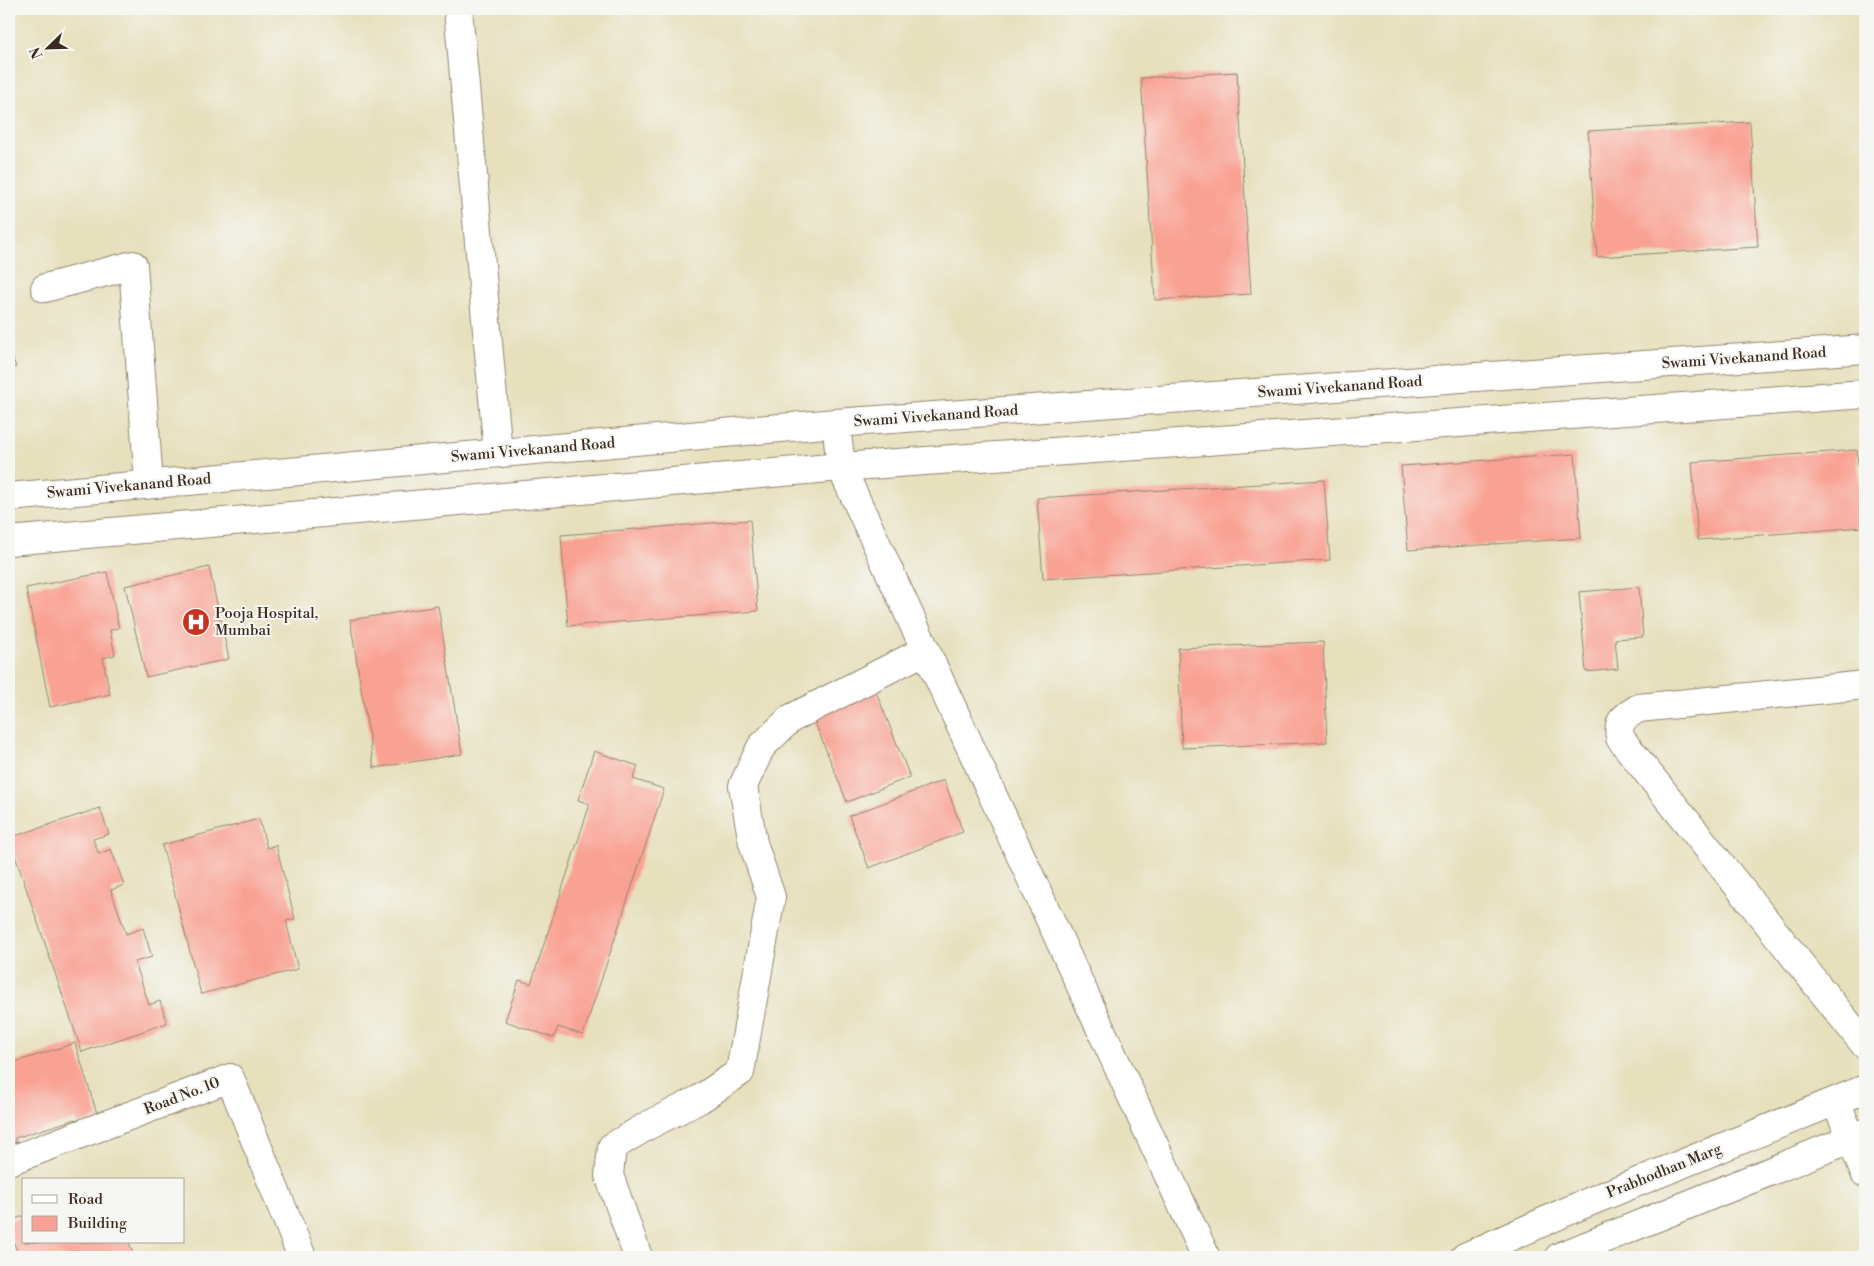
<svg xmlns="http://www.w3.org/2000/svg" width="1874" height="1266" viewBox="0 0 1874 1266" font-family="'Libre Bodoni',serif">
  <rect width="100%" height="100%" fill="#f6f6f2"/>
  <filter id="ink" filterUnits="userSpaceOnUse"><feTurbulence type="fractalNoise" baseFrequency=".02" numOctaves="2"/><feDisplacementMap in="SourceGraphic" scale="10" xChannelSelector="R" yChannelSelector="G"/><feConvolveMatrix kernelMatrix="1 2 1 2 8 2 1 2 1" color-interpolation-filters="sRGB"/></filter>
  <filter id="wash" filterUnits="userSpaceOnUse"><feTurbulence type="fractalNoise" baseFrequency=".0096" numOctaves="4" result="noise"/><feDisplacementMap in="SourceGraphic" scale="20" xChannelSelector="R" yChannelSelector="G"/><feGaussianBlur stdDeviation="1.12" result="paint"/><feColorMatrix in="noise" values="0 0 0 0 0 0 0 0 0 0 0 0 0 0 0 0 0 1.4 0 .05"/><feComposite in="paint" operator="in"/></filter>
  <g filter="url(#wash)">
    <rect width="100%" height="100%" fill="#e7e0bd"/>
    <g id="blocks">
      <g fill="#f9a193">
        <path d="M1237,72L1251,294L1155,300L1141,78Z"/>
        <path d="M1750,122L1758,247L1597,257L1588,131Z"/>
        <path d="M9,349L16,367L9,370Z"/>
        <path d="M1857,450L1863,527L1698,540L1692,462Z"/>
        <path d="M1575,454L1581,538L1408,550L1401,466Z"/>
        <path d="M1324,480L1330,560L1043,579L1037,498Z"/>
        <path d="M750,520L758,611L568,626L561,535Z"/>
        <path d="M209,567L229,659L146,677L125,586Z"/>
        <path d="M107,572L119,628L110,630L115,655L103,658L110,694L50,707L26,588Z"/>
        <path d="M1639,587L1643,637L1615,639L1618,669L1586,672L1579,592Z"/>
        <path d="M438,606L462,754L374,768L350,620Z"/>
        <path d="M1323,642L1327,742L1182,748L1178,648Z"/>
        <path d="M873,684L910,777L847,802L810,710Z"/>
        <path d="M594,751L638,766L633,779L664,789L583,1035L558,1027L554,1038L505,1021L519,980L531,984L590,804L578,800Z"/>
        <path d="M944,780L963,832L869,868L849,816Z"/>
        <path d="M100,808L109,834L93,839L99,854L111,849L124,885L111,890L126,934L143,928L152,957L135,962L149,1005L160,1001L167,1023L82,1052L9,838Z"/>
        <path d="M259,819L267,848L276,845L295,919L286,921L298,969L201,994L162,845Z"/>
        <path d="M75,1043L98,1117L78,1124L76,1119L15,1138L16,1143L9,1145V1064Z"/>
        <path d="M24,1216V1242H129L134,1257H19L9,1229V1221Z"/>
      </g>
    </g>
  </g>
  <g filter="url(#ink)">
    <use href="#blocks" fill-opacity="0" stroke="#91856e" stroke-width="1"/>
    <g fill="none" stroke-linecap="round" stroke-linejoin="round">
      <g stroke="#91856e" stroke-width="30">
        <g id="minor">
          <path d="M458,9L498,453"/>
          <path d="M45,288L133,265L149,484"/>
          <path d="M836,423L841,467L1206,1257"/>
          <path d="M1865,685L1639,708C1624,717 1617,720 1620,738L1865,1045"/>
          <path d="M1836,1101L1865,1173"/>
          <path d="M9,1161L230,1078L302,1257"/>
          <path d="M638,1257L609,1175L612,1147L647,1126L700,1099L740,1072L771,897L753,843L743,786L761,747L790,719L926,650"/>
          <path d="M1465,1257L1579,1206L1865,1089"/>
          <path d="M1559,1257L1865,1133"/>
        </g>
      </g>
      <g stroke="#91856e" stroke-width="30">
        <g id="major">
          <path d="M9,497L836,423L1865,349"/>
          <path d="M9,541L841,467L1865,394"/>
        </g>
      </g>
      <use href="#minor" stroke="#fff" stroke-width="28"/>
      <use href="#major" stroke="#fff" stroke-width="28"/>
    </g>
  </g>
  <defs>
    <g id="hospital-disc" transform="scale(1.4375)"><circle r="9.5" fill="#c8321e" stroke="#f6f6f2"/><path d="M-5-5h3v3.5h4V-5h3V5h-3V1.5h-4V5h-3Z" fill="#fff"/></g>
  </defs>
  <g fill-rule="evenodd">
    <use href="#hospital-disc" x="196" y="622"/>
  </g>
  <g text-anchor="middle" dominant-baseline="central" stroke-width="4" stroke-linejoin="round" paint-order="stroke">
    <g font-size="15" fill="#3b2a1e" stroke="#f6f6f2">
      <text transform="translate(1744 358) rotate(-4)">Swami Vivekanand Road</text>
      <text transform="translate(1340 387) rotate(-4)">Swami Vivekanand Road</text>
      <text transform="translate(936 416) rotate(-4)">Swami Vivekanand Road</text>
      <text transform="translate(533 450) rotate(-5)">Swami Vivekanand Road</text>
      <text transform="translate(129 486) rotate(-5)">Swami Vivekanand Road</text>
      <text transform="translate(182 1096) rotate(-21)">Road No. 10</text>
      <text transform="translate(1664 1171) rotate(-22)">Prabhodhan Marg</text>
    </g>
    <g font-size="15" fill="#3b2a1e" stroke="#f6f6f2" text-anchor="start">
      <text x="215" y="613">Pooja Hospital,<tspan x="215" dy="17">Mumbai</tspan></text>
    </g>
  </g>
  <rect width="1874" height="1266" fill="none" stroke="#f6f6f2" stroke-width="30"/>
  <rect x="22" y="1178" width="162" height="65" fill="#f6f6f2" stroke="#aba49d"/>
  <rect x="32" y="1195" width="25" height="8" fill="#ffffff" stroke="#aba49d"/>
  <text x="68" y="1204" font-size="15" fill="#3b2a1e">Road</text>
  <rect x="32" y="1216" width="25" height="15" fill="#f9a193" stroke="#aba49d"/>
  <text x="68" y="1228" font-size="15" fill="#3b2a1e">Building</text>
  <g transform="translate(48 48) rotate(247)" stroke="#f6f6f2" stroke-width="4" paint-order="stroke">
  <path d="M0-4L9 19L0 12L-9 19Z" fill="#3b2a1e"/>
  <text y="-8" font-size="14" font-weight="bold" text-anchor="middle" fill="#3b2a1e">N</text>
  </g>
</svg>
